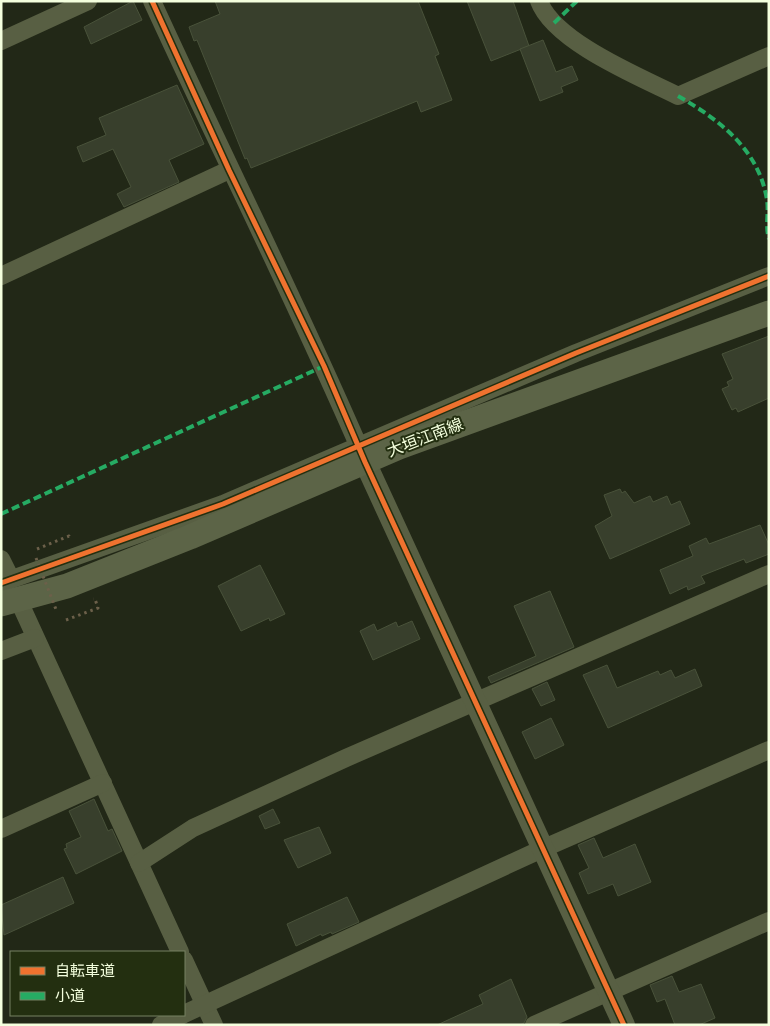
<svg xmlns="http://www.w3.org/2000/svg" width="770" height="1026" viewBox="0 0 770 1026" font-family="'Nunito Sans','Noto Sans JP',sans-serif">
  <rect width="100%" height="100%" fill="#222817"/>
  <g fill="#383f2c" stroke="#49523a">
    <path d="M133,1L142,20L91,44L84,27Z"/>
    <path d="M215,1H418L439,54L435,56L452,100L421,112L417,101L251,168L247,158L245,159L197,40L194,41L189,27L220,14Z"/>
    <path d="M467,1H513L529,46L491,61Z"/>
    <path d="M543,40L556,72L572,66L578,80L561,87L563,92L540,101L520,49Z"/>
    <path d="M177,85L204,144L169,160L179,182L124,207L117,194L131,187L113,149L83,162L77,147L106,135L99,118Z"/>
    <path d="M769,336V398L738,412L736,408L732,410L722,389L729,386L727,382L733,379L722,354Z"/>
    <path d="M620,489L622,493L625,491L634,503L650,496L653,502L667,496L671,505L680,501L690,524L610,559L595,526L612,516L604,495Z"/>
    <path d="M760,525L769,545V554L746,563L744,559L701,576L705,583L688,590L687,586L670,594L660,570L693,556L689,546L706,538L709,544Z"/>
    <path d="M260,565L285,614L270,621L269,618L241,631L218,586Z"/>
    <path d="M550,591L574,647L491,683L488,677L536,656L514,606Z"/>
    <path d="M412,621L420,639L373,660L360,631L374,624L377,631L396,622L398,627Z"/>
    <path d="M607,665L617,688L658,671L660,675L671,670L675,678L695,669L702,686L608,728L583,675Z"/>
    <path d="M547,682L555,700L541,706L532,689Z"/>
    <path d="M551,718L564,745L535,759L522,732Z"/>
    <path d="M94,799L108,831L112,829L122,851L76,874L64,849L67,848L66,844L81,837L69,811Z"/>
    <path d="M273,809L280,823L265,829L259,816Z"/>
    <path d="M319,827L331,853L298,868L284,840Z"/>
    <path d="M594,838L603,858L635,844L651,882L618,896L613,884L588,894L579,873L589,868L578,845Z"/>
    <path d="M63,877L74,903L4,935L1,905Z"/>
    <path d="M347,897L359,922L332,934L331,932L322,936L321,934L296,946L287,924Z"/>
    <path d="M672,976L679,992L701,984L715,1018L699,1025H675L665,999L657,1002L650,985Z"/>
    <path d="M511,979L527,1017L524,1023L520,1025H437L483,1004L479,995Z"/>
  </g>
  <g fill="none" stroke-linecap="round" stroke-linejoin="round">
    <g stroke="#6c604a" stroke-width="3" stroke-dasharray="2.5 4" stroke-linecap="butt">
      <path d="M37,549L69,536L71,540"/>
      <path d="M66,620L98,608L95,599H93"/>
    </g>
    <g stroke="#585f43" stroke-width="18">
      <path d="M152,1C221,152 296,301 362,454"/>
      <path d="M539,1C554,42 640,77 678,96L769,56"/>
      <path d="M1,41L88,1"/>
      <path d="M1,276L229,170"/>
      <path d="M1,559L11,579"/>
      <path d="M1,583L223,504L576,353L769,276"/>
      <path d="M18,599L180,952"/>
      <path d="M1,651L35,638"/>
      <path d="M1,829L103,783"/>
      <path d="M139,863L193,828L346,758L769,574"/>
      <path d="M184,960L214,1025"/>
      <path d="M184,1014L542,849L769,750"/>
      <path d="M161,1025L182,1015"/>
      <path d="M534,1025L769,921"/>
    </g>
    <path stroke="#585f43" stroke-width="22" d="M365,462L624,1025"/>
    <path stroke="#5c6447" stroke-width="25" d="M1,604L67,586L190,537L399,447L769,313"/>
    <path stroke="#6c604a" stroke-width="3" stroke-dasharray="2.5 4" stroke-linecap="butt" d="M36,558L57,612"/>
    <g stroke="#26ab63" stroke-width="4" stroke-dasharray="8 4" stroke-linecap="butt">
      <path d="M554,23L577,1"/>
      <path d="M678,96C720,120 759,150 767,200C769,213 765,226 769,239"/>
      <path d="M1,514L324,366"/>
    </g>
    <g stroke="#232f10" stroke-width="8">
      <g id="cycleway">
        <path d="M152,1L229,170L324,366L365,462L624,1025"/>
        <path d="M1,583L223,504L576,353L769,276"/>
      </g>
    </g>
    <use href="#cycleway" stroke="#ef722f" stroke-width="5"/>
  </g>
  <g text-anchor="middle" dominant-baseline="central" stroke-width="4" stroke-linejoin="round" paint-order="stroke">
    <g font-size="16" fill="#f4ffde" stroke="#232f10">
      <text transform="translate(425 438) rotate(-21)">大垣江南線</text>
    </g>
  </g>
  <rect width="770" height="1026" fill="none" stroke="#f4ffde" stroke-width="5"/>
  <rect x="10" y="951" width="175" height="65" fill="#232f10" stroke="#778262"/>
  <rect x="20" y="967" width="25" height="8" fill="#ef722f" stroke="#778262"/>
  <text x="55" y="976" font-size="15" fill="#f4ffde">自転車道</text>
  <rect x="20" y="992" width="25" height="8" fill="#26ab63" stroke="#778262"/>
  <text x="55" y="1001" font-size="15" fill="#f4ffde">小道</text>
</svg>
